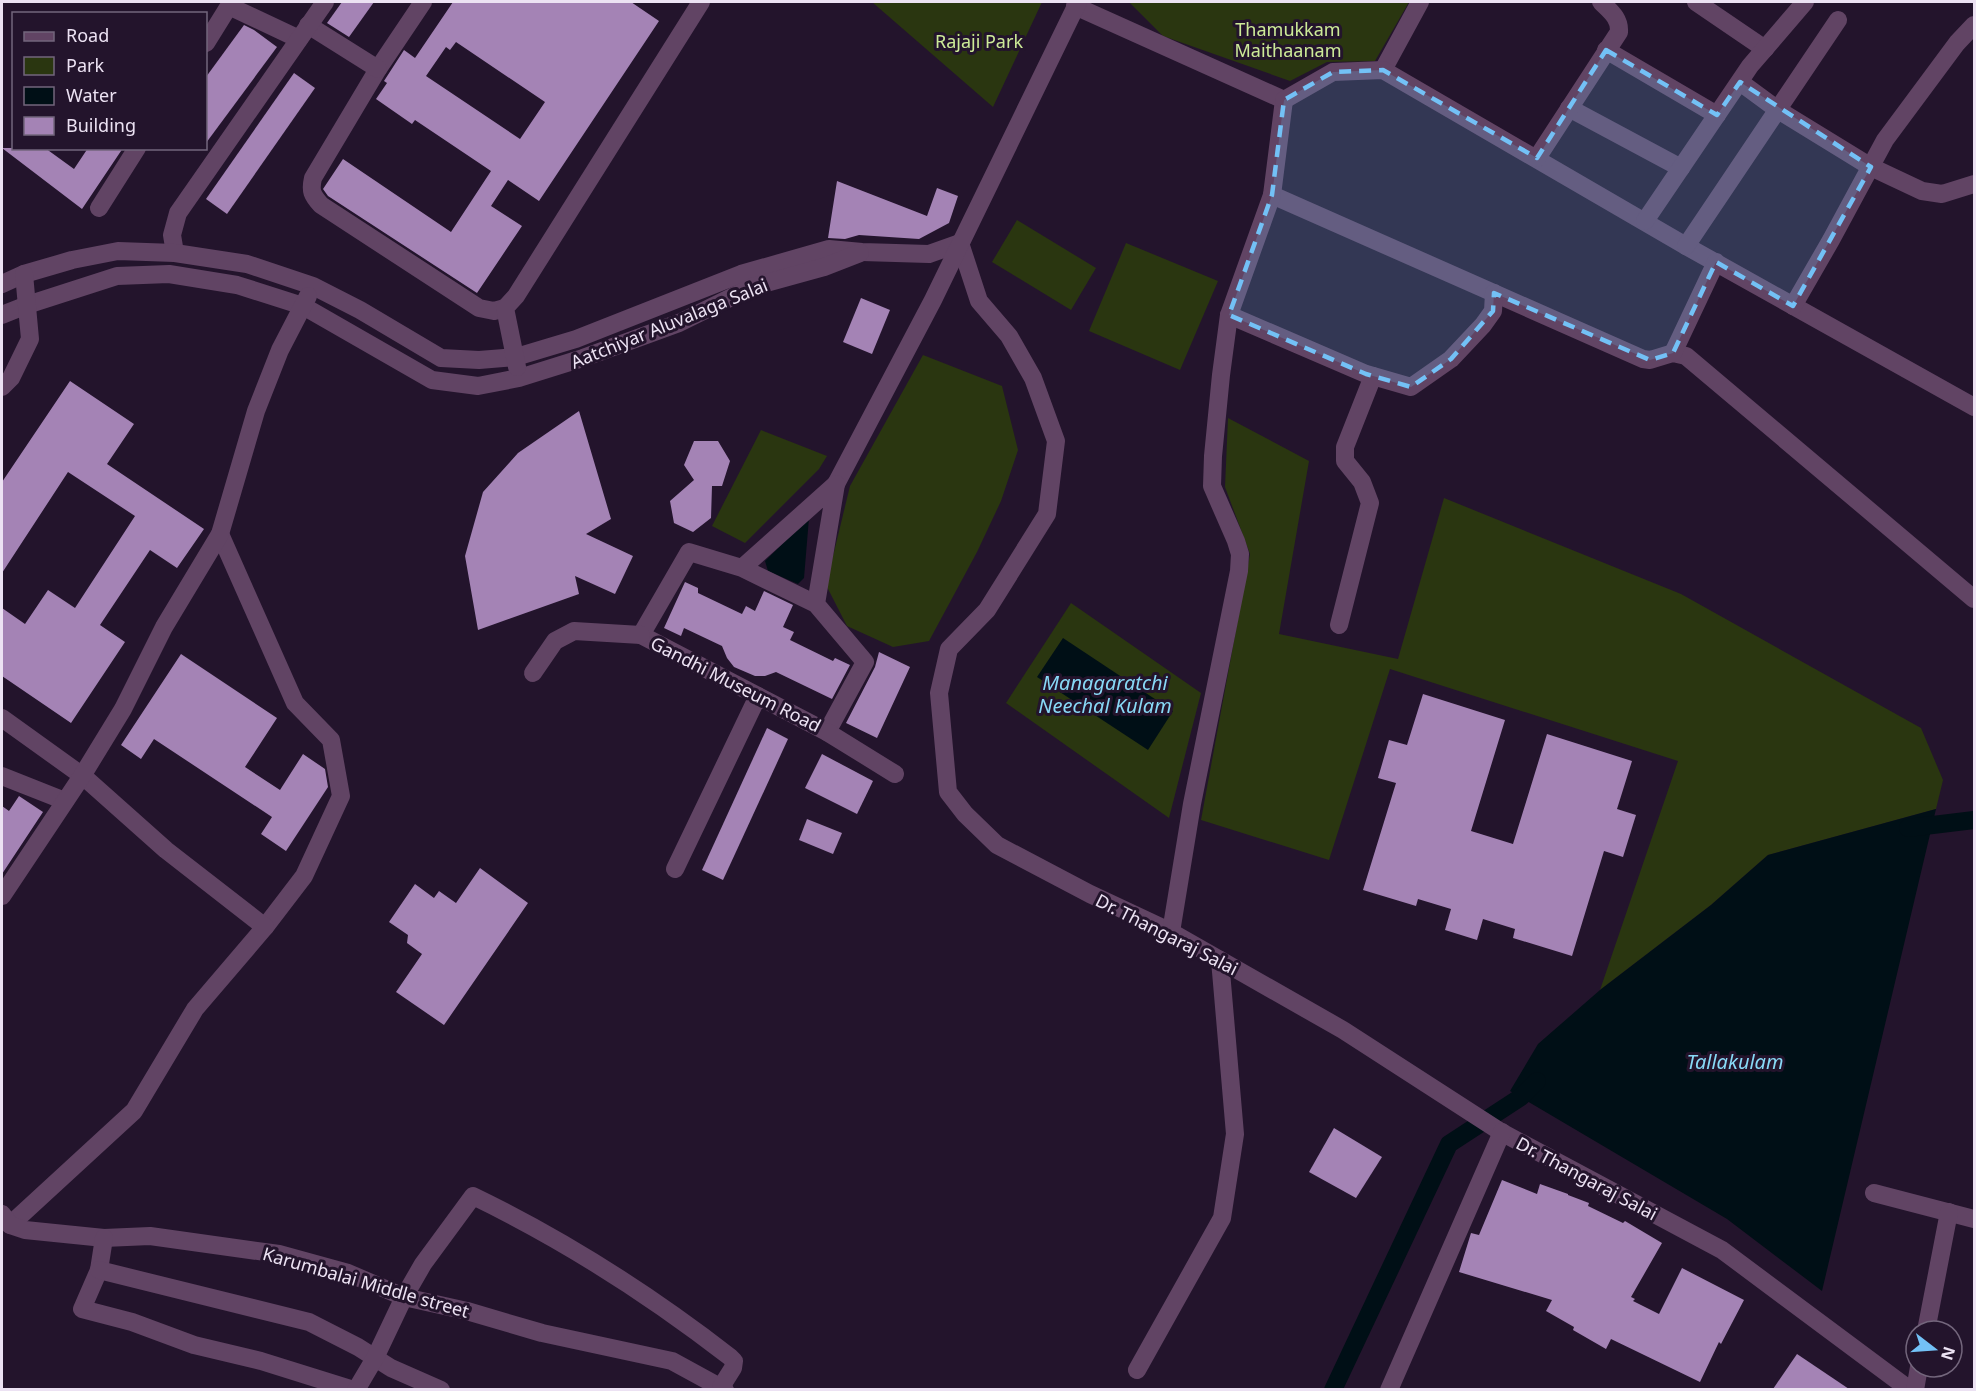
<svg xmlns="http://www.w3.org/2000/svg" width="1976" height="1391" viewBox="0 0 1976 1391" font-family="'Noto Sans',sans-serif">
  <rect width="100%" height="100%" fill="#23142c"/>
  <g fill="#2a3610">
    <path d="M872,2H1042L993,107Z"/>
    <path d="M1129,2H1409L1375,61L1327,62L1290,81L1163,36Z"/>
    <path d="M1017,220L1096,268L1071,310L992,262Z"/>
    <path d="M1126,243L1218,281L1180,370L1089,331Z"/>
    <path d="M923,355L1002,386L1018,450L1001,501L977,552L929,641L893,647L847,626L826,585L850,486Z"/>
    <path d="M1228,418L1309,461L1279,634L1398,659L1444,498L1681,594L1921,728L1943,780L1936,809L1768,855L1711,905L1600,990L1678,761L1390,669L1329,860L1201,820L1250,554L1225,487Z"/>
    <path d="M761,430L827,456L819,469L745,543L712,526Z"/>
    <path d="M1071,603L1201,693L1169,818L1006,703Z"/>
  </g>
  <g fill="#000f16">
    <path d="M809,518L804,578L798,584L768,571L765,561Z"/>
    <path d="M1063,638L1173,711L1148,750L1037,677Z"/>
    <path d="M1936,809L1822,1291L1727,1219L1510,1091L1538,1044L1600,990L1711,905L1768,855Z"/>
  </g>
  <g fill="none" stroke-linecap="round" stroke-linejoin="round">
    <g stroke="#000f16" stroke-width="18">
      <path d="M1908,828L1974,820"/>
      <path d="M1333,1390L1449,1144L1521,1097L1537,1081"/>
    </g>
  </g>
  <g fill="#a483b5" fill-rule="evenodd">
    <path d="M342,2H374L349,37L327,23Z"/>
    <path d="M453,2H631L659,21L539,201L508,180L491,206L522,226L477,293L328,196L323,189L343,159L451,232L491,171L415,120L412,124L376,99L387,83L384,81L404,50L415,58ZM456,42L545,102L520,139L426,76L446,47L450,50Z"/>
    <path d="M244,25L254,30L277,47L206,143V77Z"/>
    <path d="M294,73L315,88L227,214L206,199Z"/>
    <path d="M2,148H45L74,169L88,148H123L82,209Z"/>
    <path d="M837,181L927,216L937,188L958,196L949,223L919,239L859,235L845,239L828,238Z"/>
    <path d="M861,298L890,310L872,354L843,342Z"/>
    <path d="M70,381L134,424L107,464L204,529L177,568L150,550L100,625L125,642L71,723L2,676V608L25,624L48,590L75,608L135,516L68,472L2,573V482Z"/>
    <path d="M579,411L611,519L586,534L633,556L615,594L575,576L579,594L478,630L465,556L483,492L518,453Z"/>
    <path d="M694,441H718L730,461L722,486H712L711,518L693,532L674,523L670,501L694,480L684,465Z"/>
    <path d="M685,582L698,588V593L742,614L746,606L755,611L764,591L793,605L783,627L794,632L790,640L833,661L835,658L850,665L832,699L776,672L765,676H755L734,667L727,658L722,646L684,628L681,636L664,628Z"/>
    <path d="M879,652L910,667L877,738L846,723L875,667Z"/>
    <path d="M181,654L277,718L245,767L280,790L303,754L325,769L328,787L286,851L261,834L272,817L154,739L141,759L121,745Z"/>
    <path d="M1423,694L1505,720L1471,831L1513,844L1547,734L1632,761L1617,809L1636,815L1623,857L1604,851L1572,956L1513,938L1515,929L1483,919L1477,940L1445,930L1451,909L1418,899L1416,906L1363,890L1396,783L1378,778L1389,740L1407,745Z"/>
    <path d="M767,728L788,739L723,880L702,870Z"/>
    <path d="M822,754L873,781L857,814L805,788Z"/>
    <path d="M19,796L43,812L2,874V806L9,811Z"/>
    <path d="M807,819L842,833L833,854L799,840Z"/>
    <path d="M480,868L528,903L444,1025L396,992L422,954L407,943L408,935L389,922L415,884L434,898L439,891L456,903Z"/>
    <path d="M1334,1128L1382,1157L1356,1198L1309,1172Z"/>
    <path d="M1502,1180L1537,1194L1540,1184L1568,1194V1195L1589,1203L1588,1206L1623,1223L1625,1221L1662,1243L1631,1297L1635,1299L1633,1301L1659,1314L1682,1268L1744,1300L1721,1344L1719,1342L1700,1382L1611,1339L1606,1349L1573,1330L1574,1327L1546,1311L1552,1300L1459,1272L1471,1233L1479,1235Z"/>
    <path d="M1797,1354L1849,1389H1773Z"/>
  </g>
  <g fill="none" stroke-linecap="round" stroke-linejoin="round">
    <g stroke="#614464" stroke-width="18">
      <path d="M423,2L378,69L313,178C310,191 312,195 321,205L479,308L494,311L505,308"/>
      <path d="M1696,2L1765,49"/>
      <path d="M1075,6L1284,100L1272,195L1643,359L1650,360L1673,353L1686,356L1974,599"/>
      <path d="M308,25L378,69"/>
      <path d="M206,43L229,6L299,39"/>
      <path d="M1606,50L1717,115"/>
      <path d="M1383,70L1420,2"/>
      <path d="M1740,82L1778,110L1871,167L1922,191L1942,194L1974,184"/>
      <path d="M1284,100L1333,72L1383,70L1686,246L1974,407"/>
      <path d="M1569,108L1681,168"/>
      <path d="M1537,158L1619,32C1620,18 1610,11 1601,2"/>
      <path d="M99,208L137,148"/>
      <path d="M1645,221L1750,66L1805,2"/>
      <path d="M960,243L979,301L1009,336L1033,378L1056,441L1047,514L987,610L949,649L939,693L948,792L965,814L997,845L1090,894L1171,932L1343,1030L1501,1132L1722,1250L1910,1390"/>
      <path d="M1686,246L1838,20"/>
      <path d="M175,253L172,235L178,213L325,2"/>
      <path d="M2,284L24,274L72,260L118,251L175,253L247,264L313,286L360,310L441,358L479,360L516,357L576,339L741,274L829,249L862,252L929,254L960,243"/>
      <path d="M1793,306L1831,240L1885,140L1957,43L1974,25"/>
      <path d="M2,315L27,305L117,276L169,274L237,285L303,306L432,380L478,386L519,378L583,358L679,323L752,287L824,267L860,253"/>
      <path d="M1229,315L1366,374L1411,387L1451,359L1483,325L1493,311L1494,293"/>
      <path d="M1673,353L1716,262"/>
      <path d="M517,367L505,308L516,296L701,2"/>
      <path d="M2,387L11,378L30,339L24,274"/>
      <path d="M836,484L933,300L1078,2"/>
      <path d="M220,534L295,703L331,740L341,796L304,876L265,927"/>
      <path d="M742,568L836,484L816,604L865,662L827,732L641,635L689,552L742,568L816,604"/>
      <path d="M1339,625L1370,503L1362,482L1345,461V447L1373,376"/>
      <path d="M533,673L555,641L574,631L641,635"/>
      <path d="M2,718L84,777L166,850L265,927L195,1009L134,1111L10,1225"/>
      <path d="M827,732L895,774"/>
      <path d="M2,776L65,801"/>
      <path d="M675,869L758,696"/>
      <path d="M2,896L82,776L123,709L164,627L220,534L256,411L280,350L308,296"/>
      <path d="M1171,932L1192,804L1239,571L1240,554L1236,541L1212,486L1213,456L1221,375L1229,315L1272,195"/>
      <path d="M1874,1193L1974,1219"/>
      <path d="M2,1214L10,1225L25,1230L104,1238L150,1236L279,1254L348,1273L404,1297L467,1311L542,1333L672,1361L725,1390"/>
      <path d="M104,1238L99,1270L82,1309L132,1322L194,1345L261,1361L354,1390"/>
      <path d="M99,1270L309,1322L358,1347L391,1368L441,1390"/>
      <path d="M1926,1331L1949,1212"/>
      <path d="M1137,1370L1222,1218L1235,1134L1220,960"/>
      <path d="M356,1390L375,1358L404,1297L423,1264L473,1196C564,1240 650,1295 730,1357L734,1361L733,1368L721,1387"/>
      <path d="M1389,1390L1502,1132"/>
      <path d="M1915,1390L1919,1367"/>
    </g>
  </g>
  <path fill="#73c1f6" fill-opacity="0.2" stroke="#73c1f6" stroke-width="4.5" stroke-dasharray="12 8" stroke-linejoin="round" d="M1606,50L1717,115L1740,82L1871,167L1793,306L1716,262L1673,353L1650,360L1494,293L1493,311L1451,359L1411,387L1366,374L1229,315L1272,195L1284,100L1333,72L1383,70L1537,158Z"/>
  <g text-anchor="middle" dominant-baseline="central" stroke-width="6" stroke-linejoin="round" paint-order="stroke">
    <g font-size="18" fill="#cdeb98" stroke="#23142c">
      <text x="1288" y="29">Thamukkam<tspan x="1288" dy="21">Maithaanam</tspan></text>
      <text x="979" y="41">Rajaji Park</text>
    </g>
    <g font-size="18" fill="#ece2f3" stroke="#23142c">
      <text transform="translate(669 323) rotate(-22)">Aatchiyar Aluvalaga Salai</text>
      <text transform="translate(736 684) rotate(27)">Gandhi Museum Road</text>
      <text transform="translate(1167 934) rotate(27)">Dr. Thangaraj Salai</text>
      <text transform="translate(1587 1178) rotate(28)">Dr. Thangaraj Salai</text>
      <text transform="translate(366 1282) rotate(16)">Karumbalai Middle street</text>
    </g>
    <g font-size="20" font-style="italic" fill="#88d9f6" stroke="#23142c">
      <text x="1105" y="682">Managaratchi<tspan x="1105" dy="23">Neechal Kulam</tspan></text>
      <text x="1735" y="1061">Tallakulam</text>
    </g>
  </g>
  <rect width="1976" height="1391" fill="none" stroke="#ece2f3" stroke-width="6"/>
  <rect x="12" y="12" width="195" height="138" fill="#23142c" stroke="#73667c" stroke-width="1.5"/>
  <rect x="24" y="32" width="30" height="9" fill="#614464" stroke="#73667c" stroke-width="1.5"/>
  <text x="66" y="42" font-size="18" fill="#ece2f3">Road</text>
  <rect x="24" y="57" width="30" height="18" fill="#2a3610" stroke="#73667c" stroke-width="1.5"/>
  <text x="66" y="72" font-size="18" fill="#ece2f3">Park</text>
  <rect x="24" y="87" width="30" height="18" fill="#000f16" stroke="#73667c" stroke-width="1.5"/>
  <text x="66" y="102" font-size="18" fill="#ece2f3">Water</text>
  <rect x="24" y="117" width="30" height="18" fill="#a483b5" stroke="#73667c" stroke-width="1.5"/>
  <text x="66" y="132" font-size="18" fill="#ece2f3">Building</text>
  <g transform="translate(1934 1349) rotate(107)"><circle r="28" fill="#23142c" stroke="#73667c" stroke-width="1.5"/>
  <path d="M0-4.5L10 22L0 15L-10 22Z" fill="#73c1f6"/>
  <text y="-9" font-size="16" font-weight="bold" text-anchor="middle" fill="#ece2f3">N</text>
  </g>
</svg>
